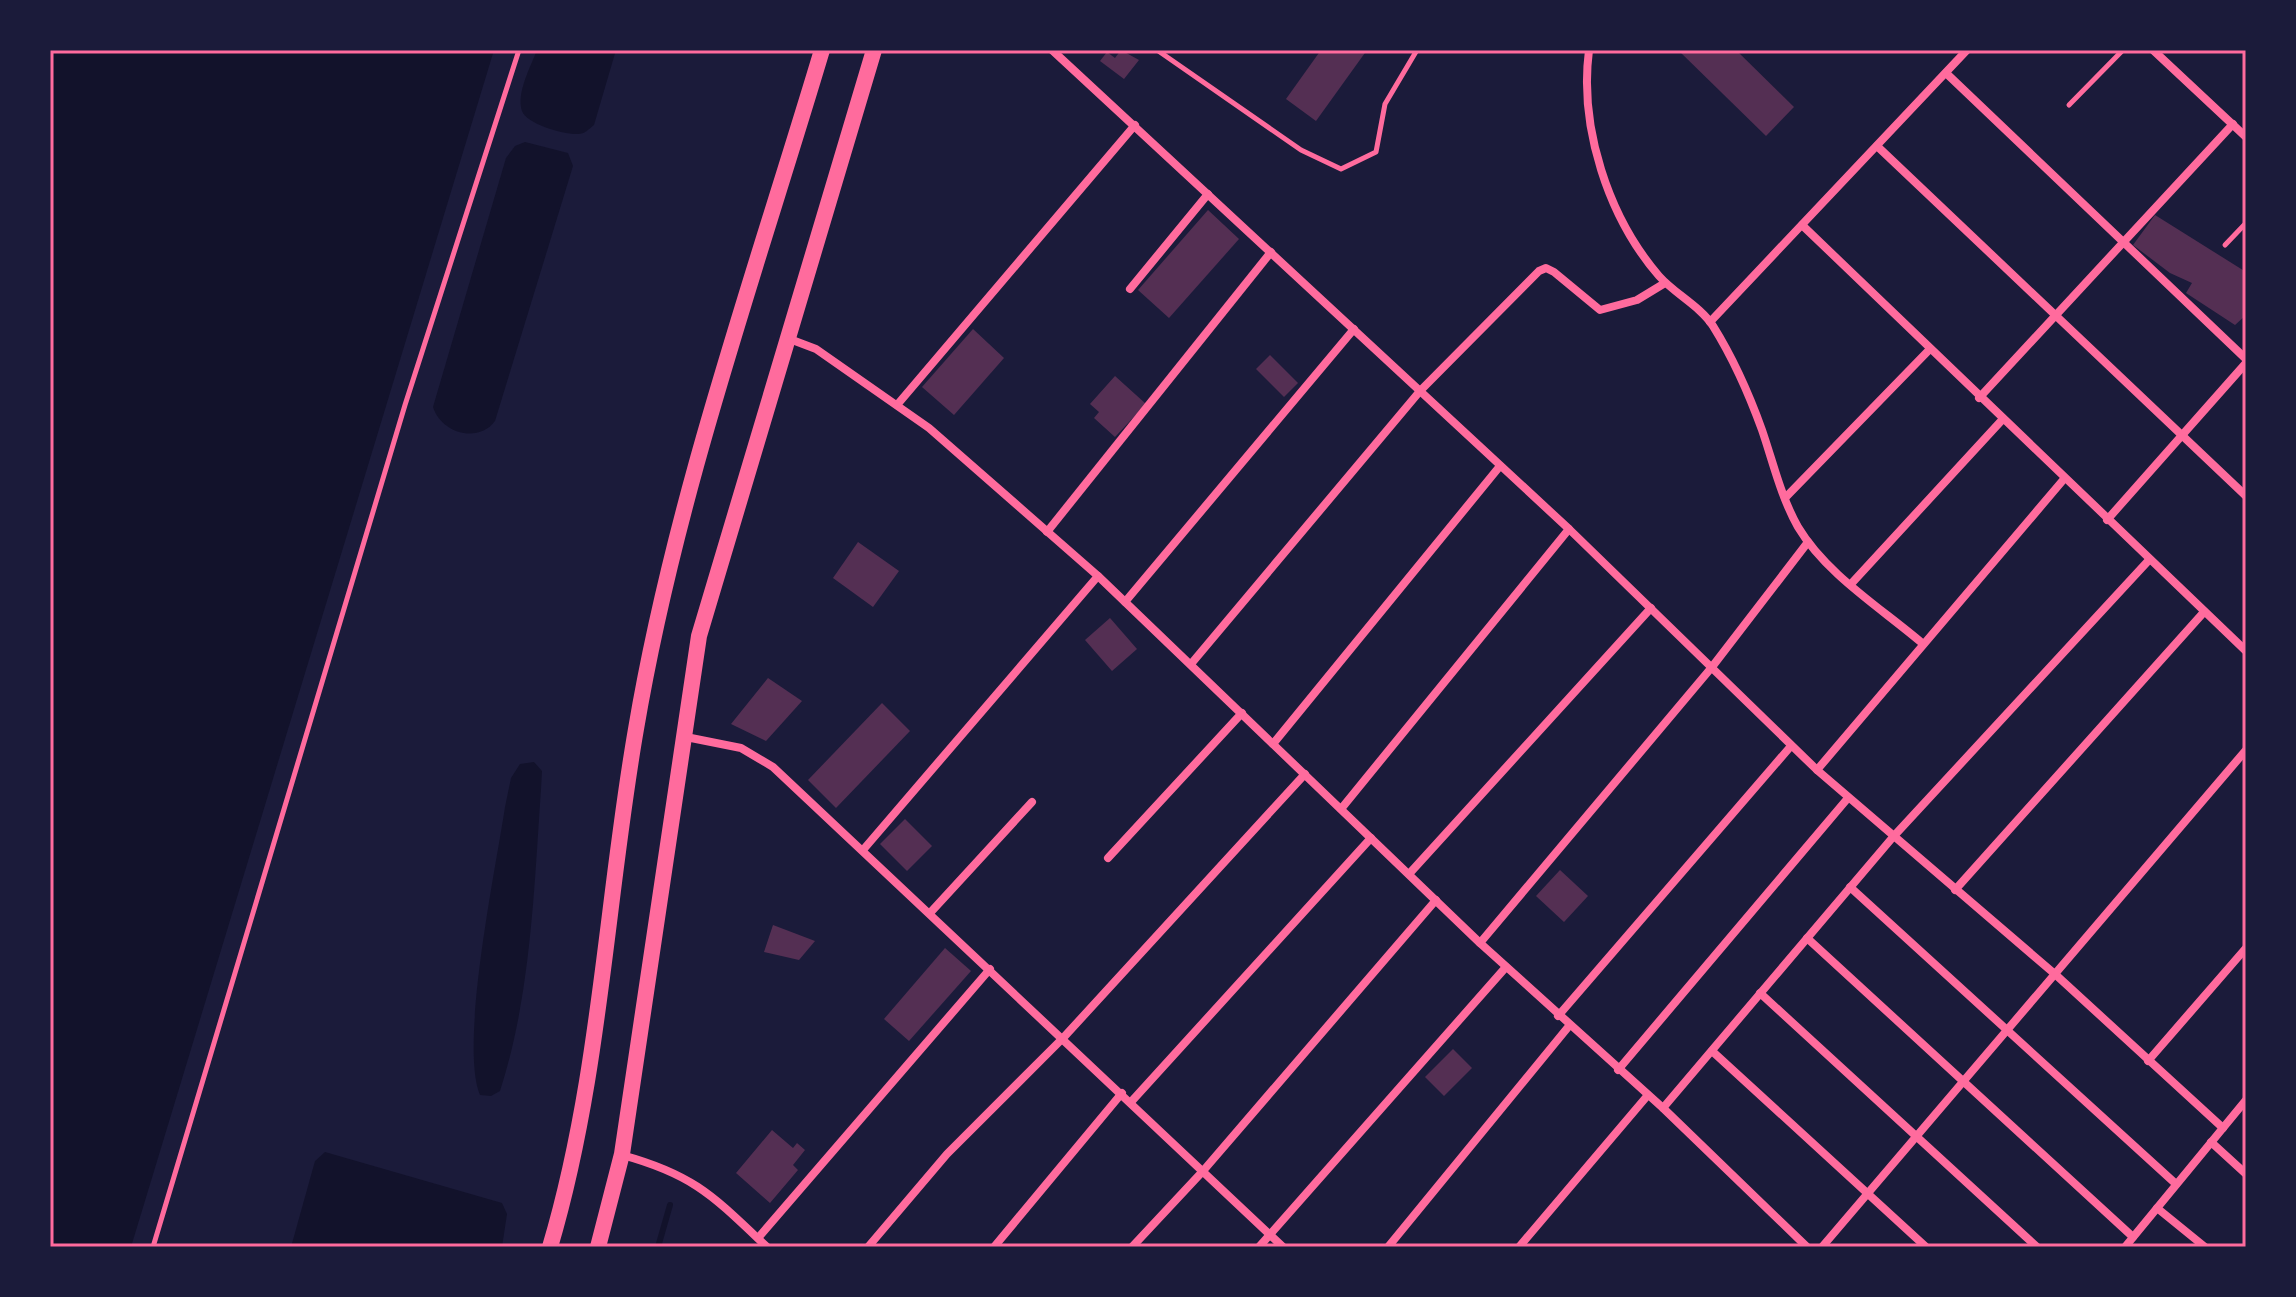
<svg xmlns="http://www.w3.org/2000/svg" width="2296" height="1297" viewBox="0 0 2296 1297" font-family="Poppins,sans-serif">
  <rect width="100%" height="100%" fill="#1b1b3a"/>
  <g fill="#12122b">
    <path d="M50,50H494L131,1247H50Z"/>
    <path d="M537,50H616L594,125C589,129 585,134 578,134C565,135 526,124 522,111C516,93 531,66 537,50Z"/>
    <path d="M525,142L568,153L573,166L495,421C478,444 441,433 433,407L506,158L515,146Z"/>
    <path d="M534,762L542,771L541,789C534,889 531,995 500,1091L491,1096L480,1095C459,1045 496,868 505,807L511,778L520,764Z"/>
    <path d="M325,1152L502,1203L507,1214L502,1247H291L315,1161Z"/>
  </g>
  <g fill="none" stroke-linecap="round" stroke-linejoin="round">
    <path stroke="#12122b" stroke-width="6" d="M658,1247L670,1205"/>
  </g>
  <g fill="#542f53">
    <path d="M1121,50L1139,60L1124,79L1100,61L1107,52L1115,58Z"/>
    <path d="M1321,50H1367L1316,121L1286,99Z"/>
    <path d="M1678,50H1736L1794,107L1766,136Z"/>
    <path d="M1208,210L1239,239L1169,318L1138,290Z"/>
    <path d="M2155,215L2246,272V315L2235,325L2186,293L2192,283L2170,273L2133,245Z"/>
    <path d="M973,329L1004,358L954,415L922,387Z"/>
    <path d="M1270,355L1298,383L1284,397L1256,369Z"/>
    <path d="M1115,376L1146,404L1115,437L1094,418L1099,412L1090,404Z"/>
    <path d="M858,542L899,571L873,607L833,578Z"/>
    <path d="M1110,618L1137,649L1112,671L1085,640Z"/>
    <path d="M768,678L802,701L766,741L731,724Z"/>
    <path d="M882,703L910,731L836,808L808,780Z"/>
    <path d="M905,819L932,846L907,871L880,844Z"/>
    <path d="M1560,870L1588,896L1564,922L1536,896Z"/>
    <path d="M773,925L815,941L799,960L764,952Z"/>
    <path d="M945,948L971,971L909,1041L884,1019Z"/>
    <path d="M1453,1049L1472,1068L1444,1096L1425,1077Z"/>
    <path d="M772,1130L793,1148L797,1143L805,1150L793,1165L798,1170L770,1203L736,1173Z"/>
  </g>
  <g fill="none" stroke-linecap="round" stroke-linejoin="round">
    <g stroke="#ff6b9d" stroke-width="5">
      <path d="M1157,50L1301,150L1341,169L1376,152L1385,104L1417,50"/>
      <path d="M2069,105L2123,50"/>
      <path d="M2225,245L2246,223"/>
      <path d="M153,1247L405,405L519,50"/>
    </g>
    <g stroke="#ff6b9d" stroke-width="8">
      <path d="M1052,50L1569,529L1817,770L2056,975L2223,1128"/>
      <path d="M1589,50C1579,127 1608,217 1659,276C1675,294 1700,306 1713,326C1733,358 1749,394 1762,430C1773,462 1781,497 1798,527C1826,574 1881,608 1922,643"/>
      <path d="M2153,50L2246,137"/>
      <path d="M1946,73L2246,359"/>
      <path d="M1877,146L2246,496"/>
      <path d="M1802,225L2246,651"/>
      <path d="M1130,289L1208,194"/>
      <path d="M1710,322L1967,50"/>
      <path d="M787,338L816,349L929,428L1098,576L1480,943L1663,1108L1807,1247"/>
      <path d="M1979,398L2233,124"/>
      <path d="M897,405L1135,125"/>
      <path d="M1785,498L1930,349"/>
      <path d="M2107,520L2246,363"/>
      <path d="M1047,532L1271,252"/>
      <path d="M1851,584L2002,420"/>
      <path d="M1125,602L1354,329"/>
      <path d="M1191,664L1420,391L1539,271L1546,268L1554,272L1600,310L1637,300L1665,283"/>
      <path d="M681,736L741,748L773,767L1283,1247"/>
      <path d="M1273,744L1500,466"/>
      <path d="M1817,770L2064,479"/>
      <path d="M1341,809L1569,529"/>
      <path d="M863,850L1098,576"/>
      <path d="M1108,858L1242,713"/>
      <path d="M1409,874L1651,608"/>
      <path d="M1850,887L2176,1184"/>
      <path d="M1955,890L2204,612"/>
      <path d="M930,913L1032,802"/>
      <path d="M1807,938L2133,1237"/>
      <path d="M1480,943L1712,667L1808,542"/>
      <path d="M1760,993L2037,1247"/>
      <path d="M1558,1016L1791,746"/>
      <path d="M1712,1051L1926,1247"/>
      <path d="M2148,1061L2246,948"/>
      <path d="M1618,1070L1848,798"/>
      <path d="M1131,1102L1371,838"/>
      <path d="M1663,1108L1893,837L2149,560"/>
      <path d="M2211,1142L2246,1174"/>
      <path d="M622,1155C695,1175 714,1197 767,1247"/>
      <path d="M2157,1208L2205,1247"/>
      <path d="M758,1238L990,969"/>
      <path d="M868,1247L947,1154L1064,1037L1305,774"/>
      <path d="M994,1247L1122,1093"/>
      <path d="M1132,1247L1203,1171L1436,900"/>
      <path d="M1259,1247L1506,967"/>
      <path d="M1388,1247L1569,1026"/>
      <path d="M1519,1247L1648,1095"/>
      <path d="M1822,1247L2246,750"/>
      <path d="M2125,1247L2246,1100"/>
    </g>
    <g stroke="#ff6b9d" stroke-width="16">
      <path d="M550,1247C600,1079 606,901 636,729C675,498 755,274 822,50"/>
      <path d="M598,1247L622,1154L699,636L874,50"/>
    </g>
  </g>
  <rect width="2296" height="1297" fill="none" stroke="#1b1b3a" stroke-width="104"/>
  <rect x="52" y="52" width="2192" height="1193" fill="none" stroke="#ff6b9d" stroke-width="3"/>
</svg>
